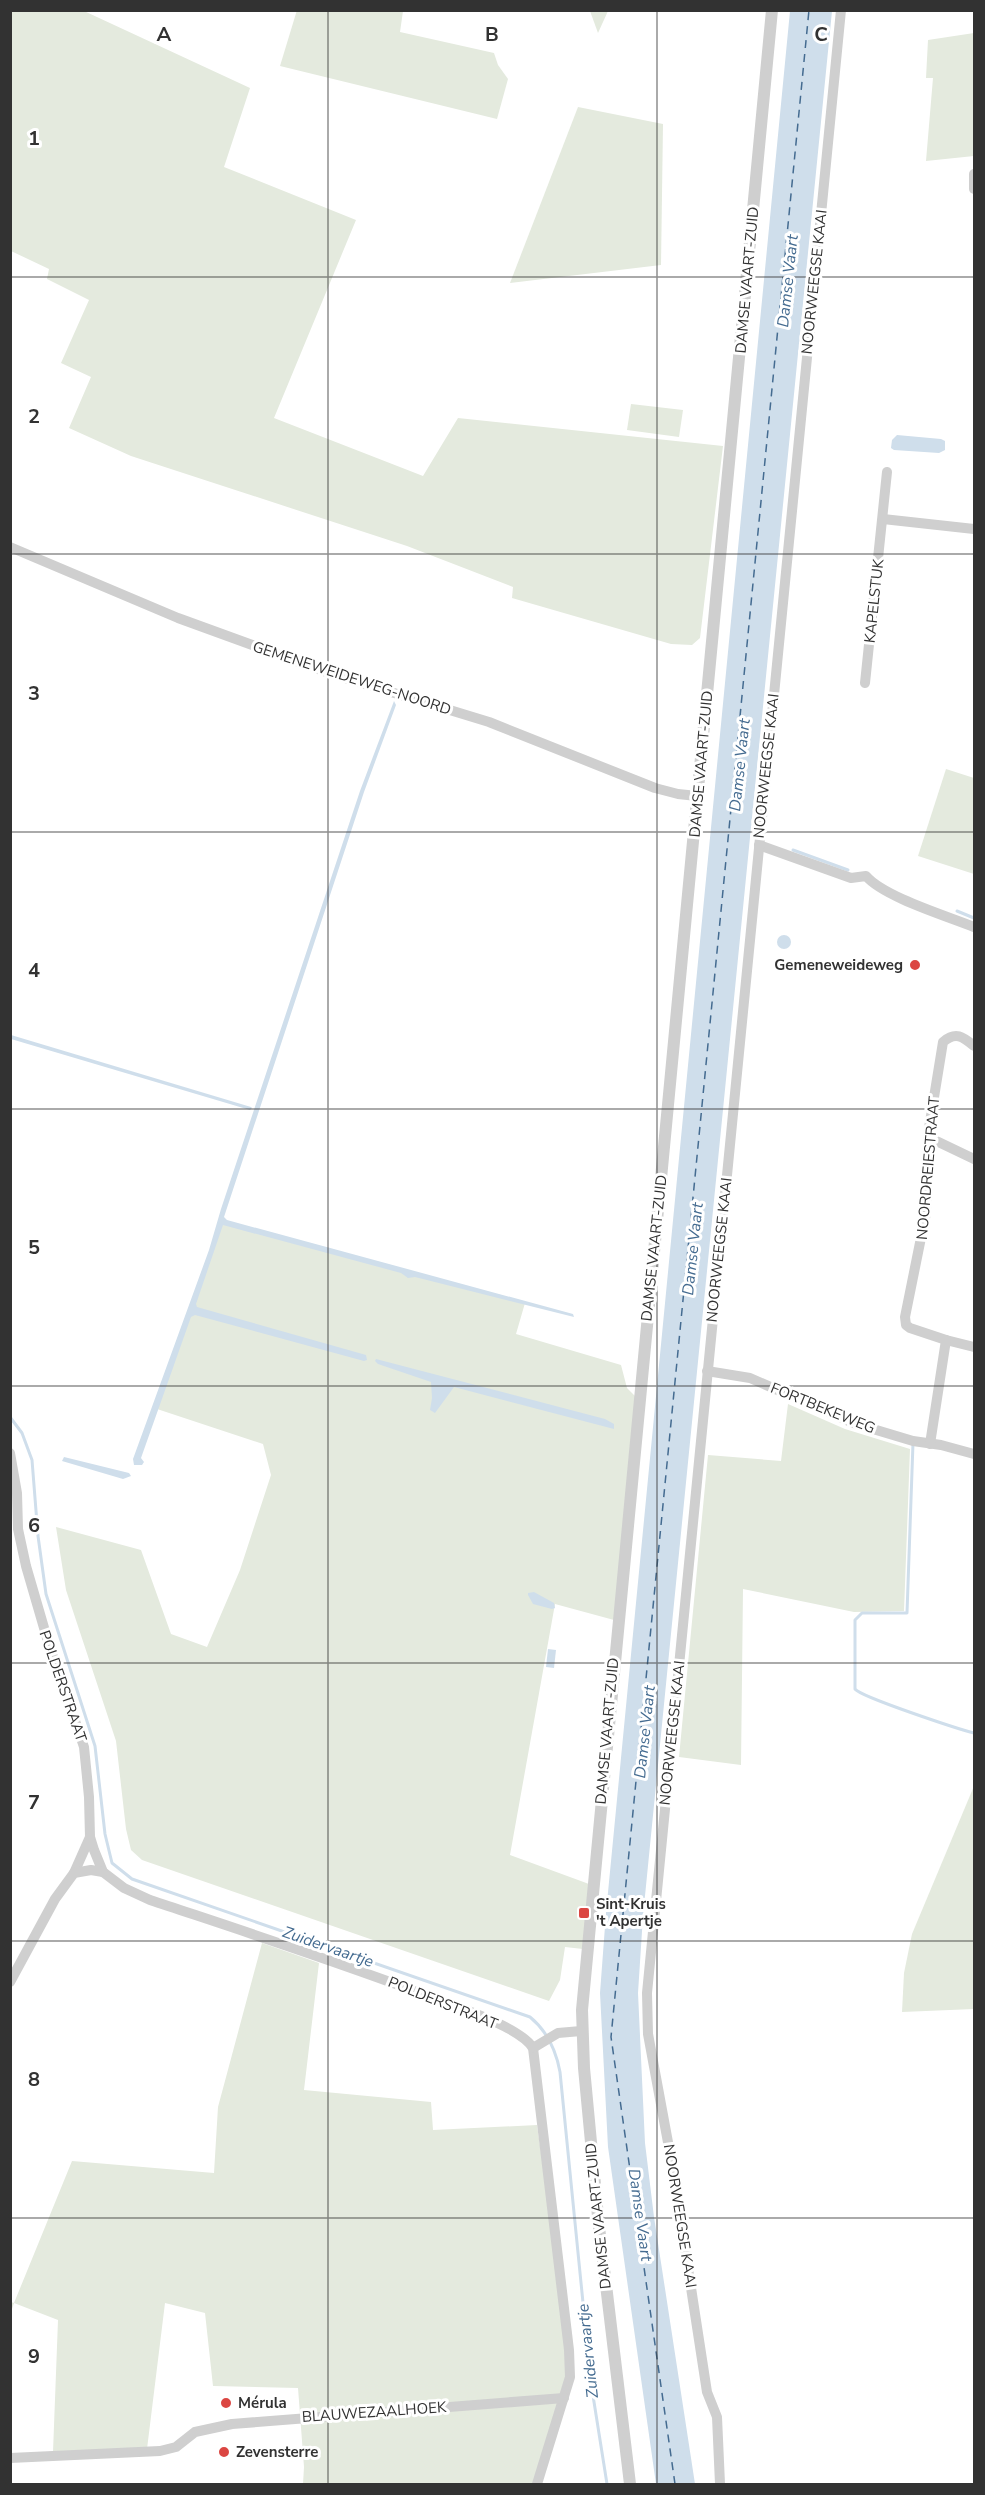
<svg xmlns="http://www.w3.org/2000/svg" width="985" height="2495" viewBox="0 0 985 2495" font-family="'Nunito Sans',sans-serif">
  <rect width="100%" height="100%" fill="#fff"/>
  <g fill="#e4eade">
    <path d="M11,10L84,11L250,88L224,167L356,220L274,418L423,476L458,418L723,446L700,638L692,645L671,644L512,598L513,587L407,546L131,456L69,428L91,377L61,363L89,300L47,279L49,269L11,251Z"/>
    <path d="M297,10L403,11L400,32L494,53L498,65L508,79L497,119L280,66Z"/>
    <path d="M590,11H608L598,33Z"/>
    <path d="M974,33V156L926,161L933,78H926L928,40Z"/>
    <path d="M578,107L663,124L661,265L510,283Z"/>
    <path d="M631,404L683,410L679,437L627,430Z"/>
    <path d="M946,769L974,778V874L918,856Z"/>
    <path d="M222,1221L525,1303L516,1334L621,1365L627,1388L636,1397L614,1620L555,1604L510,1855L589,1884L583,1949L565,1947L560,1980L549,2001L142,1860L131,1850L126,1829L116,1741L66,1590L56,1527L141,1550L171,1634L207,1647L240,1570L271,1475L263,1444L154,1408Z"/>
    <path d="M788,1404L845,1429L910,1449L904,1611L854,1612L743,1589L741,1765L679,1757L708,1455L781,1461Z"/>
    <path d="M974,1786V2009L902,2012L904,1973L912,1934Z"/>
    <path d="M262,1943L319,1963L304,2090L431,2102L433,2130L537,2125L569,2350L570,2377L537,2484H303L304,2467L298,2388L213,2386L205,2313L165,2303L147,2449L53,2452L58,2320L14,2303L11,2312V2302L14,2303L72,2161L214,2173L218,2107Z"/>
  </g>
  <g fill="#cfdeeb">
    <path d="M790,11H832L643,1916L638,1993L645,2143L654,2217L695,2484H656L608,2147L600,1993L606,1913Z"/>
    <path d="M897,435L941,439L945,441V450L939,453L894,450L891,448L892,440Z"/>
    <path d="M394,701L396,705L364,792L224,1217L227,1220L573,1314L574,1317L415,1277L408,1278L401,1273L223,1225L196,1304L197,1307L366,1355L367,1360L364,1361L195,1315L191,1317L141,1458L144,1462L142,1465H134L133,1459L209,1250L221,1209L360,791Z"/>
    <circle cx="784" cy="942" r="7"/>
    <path d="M11,1035L251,1107L252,1108L250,1110L11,1039Z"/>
    <path d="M376,1359L605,1419L614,1424V1429L454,1387L435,1413L430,1410L432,1398L431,1382L378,1364L375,1361Z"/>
    <path d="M64,1457L129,1473L131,1476L123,1479L62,1461Z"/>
    <path d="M534,1592L554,1603L555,1608L552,1609L533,1604L528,1595V1593Z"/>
    <path d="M548,1649L556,1650L554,1668L546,1667Z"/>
  </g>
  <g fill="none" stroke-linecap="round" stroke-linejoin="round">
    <g stroke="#cfdeeb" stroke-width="3">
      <path d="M793,850L848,870"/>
      <path d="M957,911L974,918"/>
      <path d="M10,1417L22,1433L32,1460L38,1536L46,1594L95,1746L105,1834L112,1863L132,1879L530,2017C547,2031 556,2050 560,2072L591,2383L607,2484"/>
      <path d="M913,1443L907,1613H862L855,1620V1689C861,1697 958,1729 974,1733"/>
    </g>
    <path stroke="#446b90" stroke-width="1.5" stroke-dasharray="8 6" stroke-linecap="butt" d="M675,2484L611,2037L809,10"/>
    <g stroke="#cfcfcf" stroke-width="10">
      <path d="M974,174V189"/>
      <path d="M883,519L974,529"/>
      <path d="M10,547L178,618L332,674L489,722L655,788L678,794L697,796"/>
      <path d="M865,683L887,472"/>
      <path d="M759,845L851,878L866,876C884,897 947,916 974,927"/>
      <path d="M928,1137L974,1159"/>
      <path d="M946,1340L974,1347"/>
      <path d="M707,1371L750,1378L853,1423L913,1441L941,1445L974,1454"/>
      <path d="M930,1444L946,1340L910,1328L906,1325L905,1317L926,1213L929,1128L943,1042C956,1031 963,1037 974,1046"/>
      <path d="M10,1453L17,1493L18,1529L26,1566L49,1645L84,1747L89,1797L90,1837L94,1850L103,1872L124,1888L150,1900C246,1932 342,1963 436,1999C460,2008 520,2027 533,2048L569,2350L570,2377L537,2484"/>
      <path d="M74,1873L90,1837"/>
      <path d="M10,1982L55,1899L74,1873L91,1870L103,1872"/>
      <path d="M533,2048L558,2033L581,2031"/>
      <path d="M10,2458L160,2451L176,2447L195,2432L232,2424L564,2398"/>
      <path d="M720,2484L717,2417L707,2392L672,2164L648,2034L647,1993L841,10"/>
    </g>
    <path stroke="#cfcfcf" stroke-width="12" d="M630,2484L599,2227L584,2068L582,2010L772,10"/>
  </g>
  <path fill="none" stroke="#323232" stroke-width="1.5" stroke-opacity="0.55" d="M328,10V2484M657,10V2484M10,277H974M10,554H974M10,832H974M10,1109H974M10,1386H974M10,1663H974M10,1941H974M10,2218H974"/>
  <g fill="#db4642" stroke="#fff" stroke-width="2">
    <circle cx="915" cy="965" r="6"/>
    <rect x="578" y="1907" width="12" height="12" rx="3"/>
    <circle cx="226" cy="2403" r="6"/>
    <circle cx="224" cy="2452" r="6"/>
  </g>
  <g text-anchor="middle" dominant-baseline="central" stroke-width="6" stroke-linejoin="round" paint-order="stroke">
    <g font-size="15" fill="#323232" stroke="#fff">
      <text transform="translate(747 280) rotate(-85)">DAMSE VAART-ZUID</text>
      <text transform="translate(814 282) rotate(-84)">NOORWEEGSE KAAI</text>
      <text transform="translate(874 601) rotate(-84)">KAPELSTUK</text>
      <text transform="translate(352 678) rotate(18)">GEMENEWEIDEWEG-NOORD</text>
      <text transform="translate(701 764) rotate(-85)">DAMSE VAART-ZUID</text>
      <text transform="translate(766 766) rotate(-84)">NOORWEEGSE KAAI</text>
      <text transform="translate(928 1168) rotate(-85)">NOORDREIESTRAAT</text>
      <text transform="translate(654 1248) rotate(-84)">DAMSE VAART-ZUID</text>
      <text transform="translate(719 1250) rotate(-84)">NOORWEEGSE KAAI</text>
      <text transform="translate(823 1408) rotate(22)">FORTBEKEWEG</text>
      <text transform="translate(63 1686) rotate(71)">POLDERSTRAAT</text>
      <text transform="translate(607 1731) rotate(-85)">DAMSE VAART-ZUID</text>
      <text transform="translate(672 1733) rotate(-84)">NOORWEEGSE KAAI</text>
      <text transform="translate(443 2003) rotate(22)">POLDERSTRAAT</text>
      <text transform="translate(598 2216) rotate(-96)">DAMSE VAART-ZUID</text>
      <text transform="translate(680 2216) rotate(81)">NOORWEEGSE KAAI</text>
      <text transform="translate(374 2412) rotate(-4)">BLAUWEZAALHOEK</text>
    </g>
    <g font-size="15" font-weight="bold" fill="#323232" stroke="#fff" text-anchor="start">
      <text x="903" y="965" text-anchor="end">Gemeneweideweg</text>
      <text x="596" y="1904">Sint-Kruis<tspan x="596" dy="17">'t Apertje</tspan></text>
      <text x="238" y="2403">Mérula</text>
      <text x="236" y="2452">Zevensterre</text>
    </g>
    <g font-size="16" font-style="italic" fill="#446b90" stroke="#fff">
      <text transform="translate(788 281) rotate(-84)">Damse Vaart</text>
      <text transform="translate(740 765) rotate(-84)">Damse Vaart</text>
      <text transform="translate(693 1249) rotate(-84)">Damse Vaart</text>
      <text transform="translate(645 1732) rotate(-84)">Damse Vaart</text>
      <text transform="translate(328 1947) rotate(19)">Zuidervaartje</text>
      <text transform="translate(640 2215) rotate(82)">Damse Vaart</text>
      <text transform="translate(588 2351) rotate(-96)">Zuidervaartje</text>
    </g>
  </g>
  <g font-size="20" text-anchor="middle" font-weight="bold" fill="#323232" stroke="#fff" stroke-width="6" stroke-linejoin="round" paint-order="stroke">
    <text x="164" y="41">A</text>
    <text x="492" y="41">B</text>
    <text x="821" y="41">C</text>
    <text x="34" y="145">1</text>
    <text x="34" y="423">2</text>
    <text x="34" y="700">3</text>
    <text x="34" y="977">4</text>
    <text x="34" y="1254">5</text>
    <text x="34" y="1532">6</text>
    <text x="34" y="1809">7</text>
    <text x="34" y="2086">8</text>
    <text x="34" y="2363">9</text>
  </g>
  <rect width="985" height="2495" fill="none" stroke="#323232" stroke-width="24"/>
</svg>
